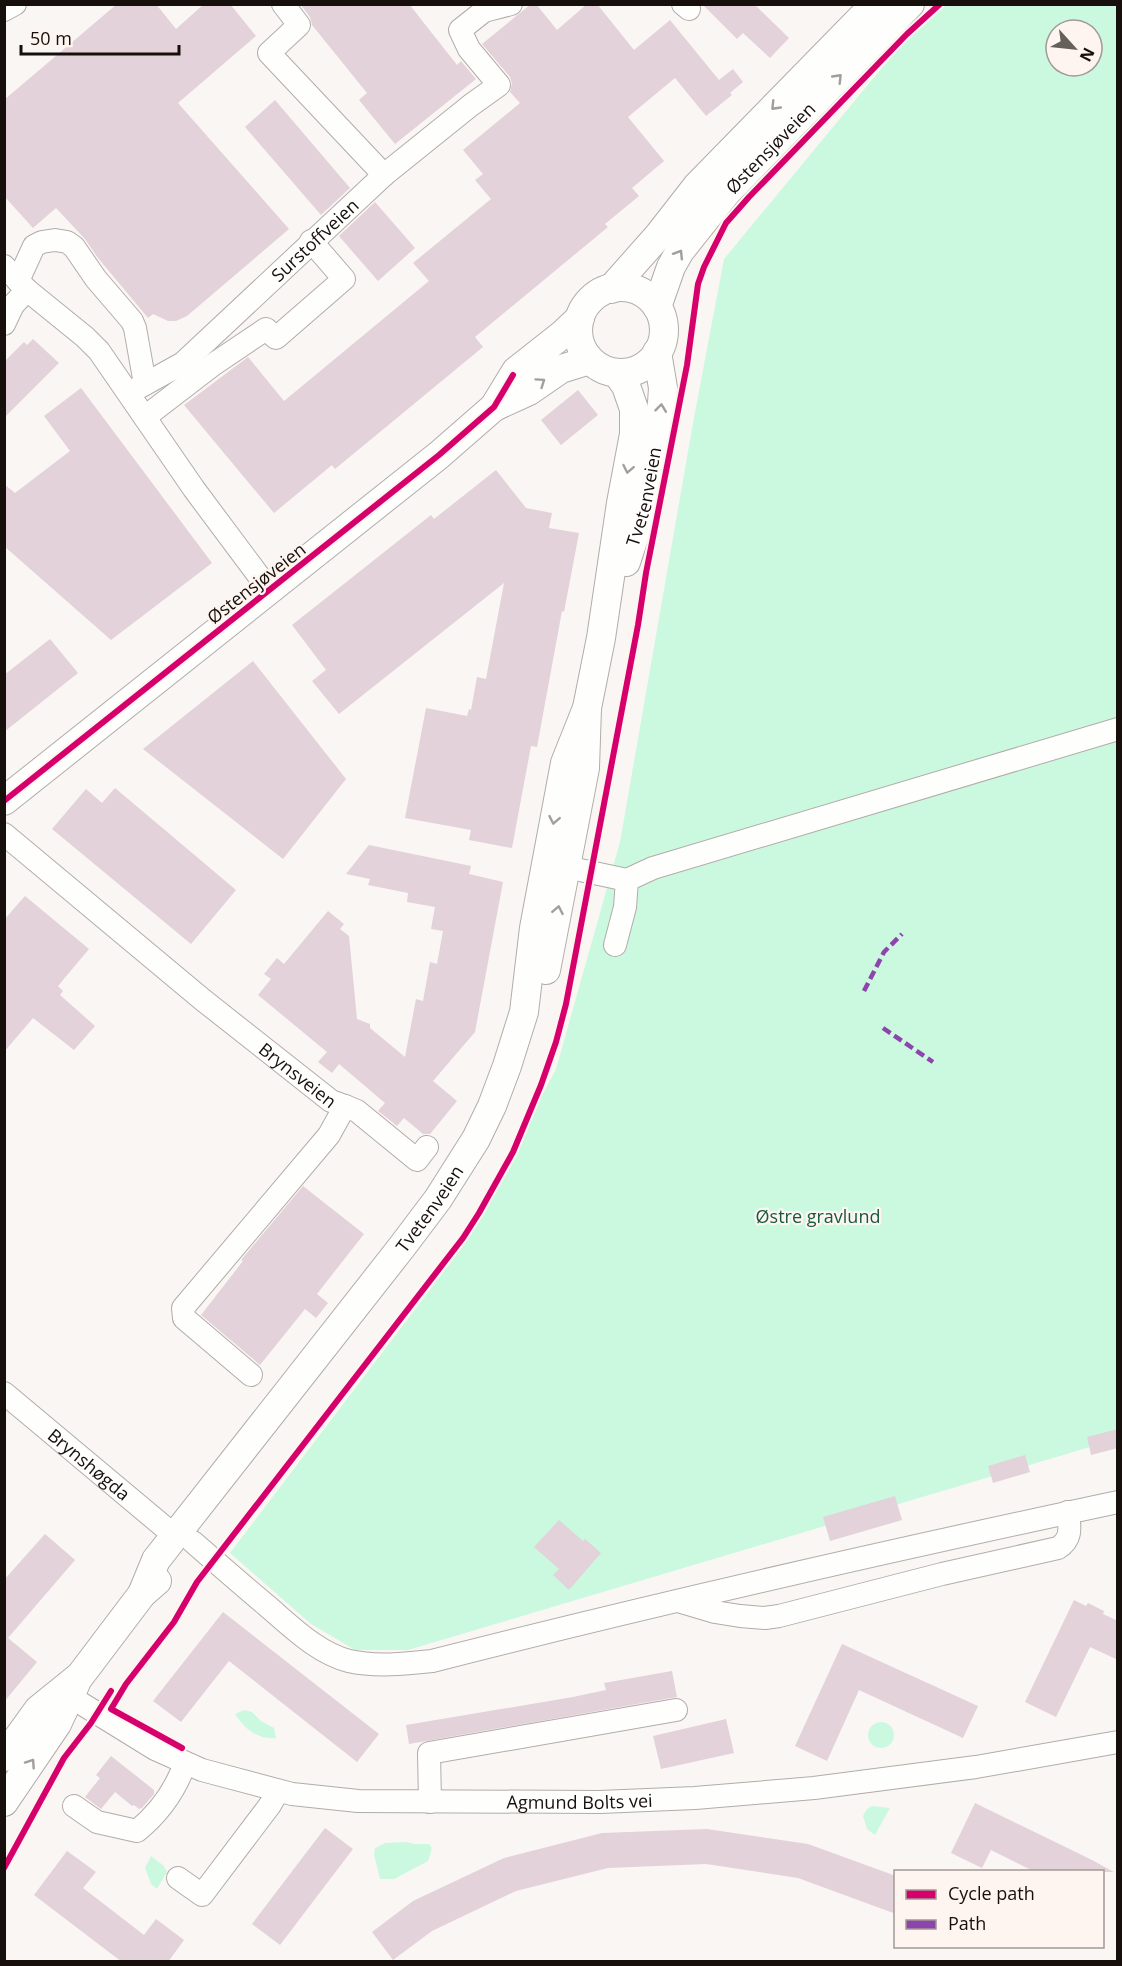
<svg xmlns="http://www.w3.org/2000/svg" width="1122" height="1966" viewBox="0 0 1122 1966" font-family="'Open Sans',sans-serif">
  <rect width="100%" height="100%" fill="#faf6f4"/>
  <g fill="#caf9df" fill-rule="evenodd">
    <path d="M942,5H1117V1439L408,1650H355L311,1624L230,1553L460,1250L556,1069L620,842L693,423L724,259L904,41ZM1056,30H1092V66H1056Z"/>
    <path d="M244,1710L252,1712L261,1721L274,1728L276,1738C258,1740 245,1729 235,1714Z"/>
    <circle cx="881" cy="1735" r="13"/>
    <path d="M872,1806L890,1808L875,1835L867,1829L863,1816L867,1809Z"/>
    <path d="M406,1842L415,1844H429L432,1848L428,1861L394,1879H380L374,1854L375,1848L385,1843Z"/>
    <path d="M151,1856L164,1866L167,1872L157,1889L151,1884L145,1868Z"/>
  </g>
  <g fill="#e3d2d9">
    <path d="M117,4H156L176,29L204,4H230L256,36L178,103L289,229L187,316L176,321H168L153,314L148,318L98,258L85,239L56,208L33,228L4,196V100Z"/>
    <path d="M300,4H409L457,65L461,61L476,79L395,144L359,100L367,93L312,25L310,17Z"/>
    <path d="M531,4H536L557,30L587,4H597L634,50L670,20L719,80L733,69L743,82L730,93L732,95L706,116L675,78L628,117L664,161L632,188L639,196L605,224L608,227L475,337L483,347L335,469L332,465L274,513L184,405L248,357L284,401L429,281L413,263L491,199L475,180L483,174L463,150L520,103L510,92L512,84L510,77L482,44Z"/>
    <path d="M702,4H754L789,38L770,58L743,33L737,39Z"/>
    <path d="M275,100L350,188L321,215L245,127Z"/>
    <path d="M375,202L415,248L378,281L339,236Z"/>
    <path d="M33,339L59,363L4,418V362L24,342L27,345Z"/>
    <path d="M81,388L212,563L111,640L4,546V484L15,493L70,451L44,416Z"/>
    <path d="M578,390L598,415L561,445L541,420Z"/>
    <path d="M496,470L526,508L552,513L549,528L579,533L564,612L562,611L537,747L531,746L512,848L469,840L471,830L405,818L426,708L467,716L469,709L471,710L477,677L486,679L504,583L339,714L312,681L326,670L292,625L431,515L434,519Z"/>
    <path d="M50,639L78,673L4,732V675Z"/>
    <path d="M253,661L346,779L283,859L143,749Z"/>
    <path d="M115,788L236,890L191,944L52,829L86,789L102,803Z"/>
    <path d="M369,845L471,866L469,874L503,882L475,1032L433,1081L457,1101L430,1134H423L404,1118L397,1126L378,1111L385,1103L339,1064L332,1073L318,1062L327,1052L258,995L271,979L264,974L277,958L284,964L328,911L344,924L340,929L349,936L357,1019L370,1024V1028L405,1057L416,999L423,1001L430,962L437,964L443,931L431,929L435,907L407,902L408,893L368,885L370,879L346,874Z"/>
    <path d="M25,896L89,949L58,986L63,991L60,995L95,1026L74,1050L33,1018L4,1052V920Z"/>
    <path d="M303,1186L364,1234L317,1294L328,1303L316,1318L305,1309L260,1365L201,1315L243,1261L241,1260Z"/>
    <path d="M1118,1429V1448L1091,1455L1087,1437Z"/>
    <path d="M1025,1455L1030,1472L993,1483L988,1466Z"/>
    <path d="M895,1496L902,1520L830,1541L823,1517Z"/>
    <path d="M559,1520L583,1541L585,1539L601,1553L569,1590L553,1575L559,1569L534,1547Z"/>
    <path d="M45,1534L75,1560L8,1638L37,1662L4,1702V1580Z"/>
    <path d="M1074,1600L1086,1606L1088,1603L1104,1611L1103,1614L1118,1621V1660L1090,1647L1056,1717L1025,1702Z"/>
    <path d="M223,1612L379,1734L357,1762L229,1661L181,1722L153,1701Z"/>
    <path d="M842,1644L978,1706L963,1738L859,1690L827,1761L795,1746Z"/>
    <path d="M672,1671L677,1697L409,1744L406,1725L573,1697L606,1690L604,1683Z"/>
    <path d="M726,1719L734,1753L661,1769L653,1736Z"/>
    <path d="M111,1756L154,1790V1794L142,1808L139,1809L134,1805L132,1806L115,1792L101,1809L85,1797L100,1778L96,1775Z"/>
    <path d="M975,1803L1090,1859L1114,1872H1035L991,1850L982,1868L951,1853Z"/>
    <path d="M325,1828L353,1849L280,1945L252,1924Z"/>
    <path d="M707,1829L808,1844L896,1876V1914L798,1878L706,1864L608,1868L516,1891L432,1931L393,1960L372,1932L413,1901L504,1858L602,1833Z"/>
    <path d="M67,1851L96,1872L83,1888L144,1935L156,1919L184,1940L168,1962H122L34,1895Z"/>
  </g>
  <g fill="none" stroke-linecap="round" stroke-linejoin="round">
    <g stroke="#b2aca9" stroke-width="24">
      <g id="minor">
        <path d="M283,4L299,25L269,53L384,175"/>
        <path d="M683,4L689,9"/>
        <path d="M4,10L15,4"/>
        <path d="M4,266L27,290L85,337L99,351L194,489L270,591"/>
        <path d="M18,281L34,246L42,242L55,240L67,242L74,247L96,279L132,321L135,328L145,384"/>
        <path d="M4,324L13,305L27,290"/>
        <path id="s1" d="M129,393L183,363L384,175L471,105L499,85L469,49L460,30L484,11L511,4"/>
        <path d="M145,417L214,364L266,329L276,338L344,279L311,241"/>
        <path id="s2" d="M4,834L203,1000L331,1101L345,1106L329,1135L183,1308L184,1318L251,1375"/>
        <path d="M566,867L627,880L653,868L1118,729"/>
        <path d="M615,945L625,907L627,880"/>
        <path d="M345,1106L357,1111L417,1160L427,1147"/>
        <path id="s3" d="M4,1393L175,1536"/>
        <path d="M193,1542C217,1563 241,1584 266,1605C291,1626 317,1653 349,1661C375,1667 405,1664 432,1661C659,1603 888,1551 1118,1502"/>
        <path d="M678,1601L715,1612L740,1616L765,1618L779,1616L942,1574L1058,1548C1072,1539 1070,1528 1068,1512"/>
        <path id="s4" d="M61,1691L155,1749L202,1770L292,1794L358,1801L600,1802L695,1798L814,1788L976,1767L1118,1742"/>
        <path d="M430,1802L429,1753L676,1710"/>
        <path d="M74,1806L97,1822L137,1831C159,1813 176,1789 185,1763"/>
        <path d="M178,1878L202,1895L270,1805L278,1791"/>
      </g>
    </g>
    <g stroke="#b2aca9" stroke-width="30">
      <g id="major">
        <circle cx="621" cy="330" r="43"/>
        <path d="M611,289L658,236L697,186L875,4"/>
        <path id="s5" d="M657,307L671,267L680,251L726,193L910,4"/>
        <path d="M494,407L529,391L561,369L590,360"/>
        <path id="s6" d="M626,562L644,507L662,403L663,388L657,352"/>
        <path d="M4,801L439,455L494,407L516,371L563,334L580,318"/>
        <path d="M546,970L585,768L587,708L601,638L621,503L634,434V409L626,386L617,373"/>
        <path id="s7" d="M142,1594L156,1560L401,1248L438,1199L476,1139L492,1106L507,1066L524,1012L534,928L565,763L587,708"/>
        <path d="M4,1757L38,1710L80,1676L142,1594L157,1581"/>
        <path d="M4,1802L57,1724L76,1683"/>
      </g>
    </g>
    <use href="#minor" stroke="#fefefd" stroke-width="22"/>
    <use href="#major" stroke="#fefefd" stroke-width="28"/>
    <g stroke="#8e44ad" stroke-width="4.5" stroke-dasharray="9 4.5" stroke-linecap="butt">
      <path d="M864,991L884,952L902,934"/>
      <path d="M883,1028L933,1062"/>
    </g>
    <g stroke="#fef5f0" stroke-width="10">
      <g id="cycleway">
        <path d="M4,801L439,455L494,407L513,375"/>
        <path d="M182,1748L111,1709L126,1684L174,1622L197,1582L463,1238L479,1213L513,1152L541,1085L556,1042L566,1004L638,625L646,573L687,365L698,284L704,267L726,223L749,197L907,34L940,4"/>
        <path d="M4,1868L64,1758L91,1723L111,1691"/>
      </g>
    </g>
    <use href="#cycleway" stroke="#d6006c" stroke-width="6"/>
  </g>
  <defs><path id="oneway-chevron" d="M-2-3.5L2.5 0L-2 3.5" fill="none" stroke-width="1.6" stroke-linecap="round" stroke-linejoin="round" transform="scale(1.5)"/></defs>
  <g stroke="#a29e9c">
    <use href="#oneway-chevron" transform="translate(838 78) rotate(-46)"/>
    <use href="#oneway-chevron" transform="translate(775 106) rotate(134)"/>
    <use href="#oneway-chevron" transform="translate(679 254) rotate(-58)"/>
    <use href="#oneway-chevron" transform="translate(541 382) rotate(-35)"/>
    <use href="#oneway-chevron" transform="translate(661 408) rotate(-83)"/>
    <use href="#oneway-chevron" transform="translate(628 469) rotate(101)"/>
    <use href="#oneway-chevron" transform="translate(554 820) rotate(101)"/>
    <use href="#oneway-chevron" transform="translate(558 910) rotate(-79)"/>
    <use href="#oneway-chevron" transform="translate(31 1763) rotate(-56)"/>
  </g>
  <g text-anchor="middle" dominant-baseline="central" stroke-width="4.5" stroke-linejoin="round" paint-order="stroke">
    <g font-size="18" fill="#170f0b" stroke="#fef5f0">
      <text stroke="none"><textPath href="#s5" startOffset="198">Østensjøveien</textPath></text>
      <text stroke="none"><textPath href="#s1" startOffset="242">Surstoffveien</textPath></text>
      <text stroke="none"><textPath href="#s6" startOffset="68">Tvetenveien</textPath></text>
      <text transform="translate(256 583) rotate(-38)">Østensjøveien</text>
      <text stroke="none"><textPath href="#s2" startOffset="380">Brynsveien</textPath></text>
      <text stroke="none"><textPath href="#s7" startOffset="482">Tvetenveien</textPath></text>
      <text stroke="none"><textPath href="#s3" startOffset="111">Brynshøgda</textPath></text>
      <text stroke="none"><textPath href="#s4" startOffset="543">Agmund Bolts vei</textPath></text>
    </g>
    <g font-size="18" fill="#165a3e" stroke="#fef5f0">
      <text x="818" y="1216">Østre gravlund</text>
    </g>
  </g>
  <rect width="1122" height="1966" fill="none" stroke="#170f0b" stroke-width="12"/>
  <rect x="894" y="1870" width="210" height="78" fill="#fef5f0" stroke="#a29994" stroke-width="1.5"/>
  <rect x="906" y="1890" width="30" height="9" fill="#d6006c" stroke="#a29994" stroke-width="1.5"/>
  <text x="948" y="1900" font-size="18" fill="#170f0b">Cycle path</text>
  <rect x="906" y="1920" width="30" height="9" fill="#8e44ad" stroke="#a29994" stroke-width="1.5"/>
  <text x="948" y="1930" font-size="18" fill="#170f0b">Path</text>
  <g transform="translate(1074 48) rotate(117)"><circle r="28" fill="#fef5f0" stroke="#a29994" stroke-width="1.5"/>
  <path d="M0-4.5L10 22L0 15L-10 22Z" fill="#66605d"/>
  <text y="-9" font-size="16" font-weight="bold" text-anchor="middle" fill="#170f0b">N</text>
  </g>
  <path d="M21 45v9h158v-9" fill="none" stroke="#170f0b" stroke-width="3"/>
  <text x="30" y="45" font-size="18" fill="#170f0b" stroke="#fef5f0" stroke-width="4.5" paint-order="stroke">50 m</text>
</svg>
